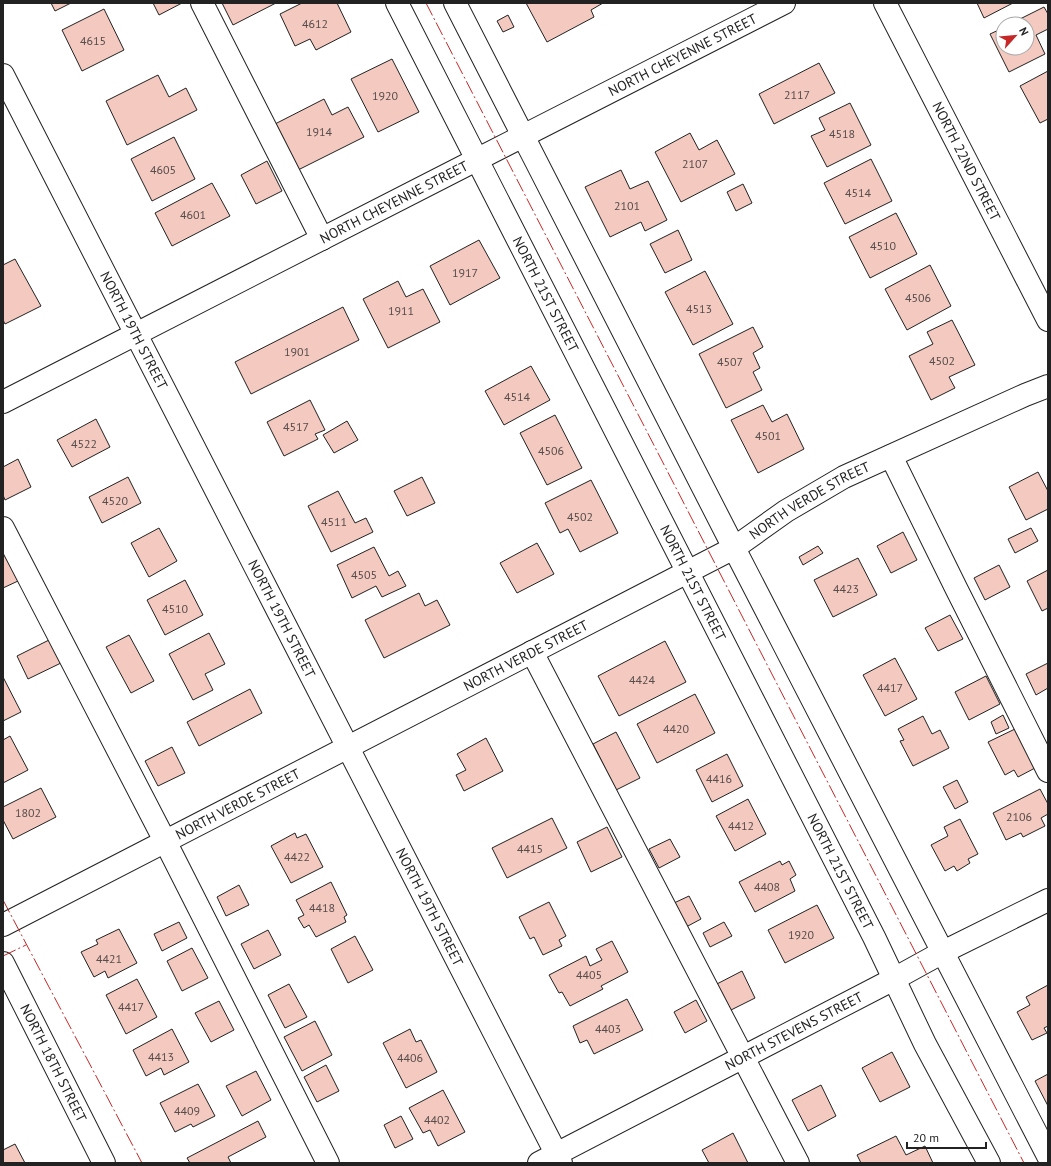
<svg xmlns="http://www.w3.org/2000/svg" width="1051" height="1166" viewBox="0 0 1051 1166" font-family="'PT Sans',sans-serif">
  <rect width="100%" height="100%" fill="#fff"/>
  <g fill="#f3c9c0" stroke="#222">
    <path d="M51,3H71L55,11Z"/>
    <path d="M153,3H182L159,15Z"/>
    <path d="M222,3H276L233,25Z"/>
    <path d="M302,3H337L351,32L316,50L310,39L295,46L280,14Z"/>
    <path d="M526,3H603L591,10L594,17L547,42Z"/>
    <path d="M977,3H1013L984,18Z"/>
    <path d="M1044,7L1048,14V29L1036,35L1045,54L1009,72L990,34L1003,28V48H1027V24H1010Z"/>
    <path d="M104,9L124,50L82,71L62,30Z"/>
    <path d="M508,15L514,27L503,32L497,21Z"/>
    <path d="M392,59L419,112L378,132L351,79Z"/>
    <path d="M819,63L835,93L774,124L759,94Z"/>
    <path d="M1048,71V119L1040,123L1020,86Z"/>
    <path d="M158,75L169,97L186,88L197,110L127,145L106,101Z"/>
    <path d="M324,99L332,115L348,107L364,137L298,170L275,124Z"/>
    <path d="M850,103L871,145L827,167L811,136L825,130L819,118Z"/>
    <path d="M690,133L699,150L717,140L735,174L681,202L655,152Z"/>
    <path d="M174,137L195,179L152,201L131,159Z"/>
    <path d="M871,159L892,201L845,224L824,183Z"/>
    <path d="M267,161L282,191L256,204L241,175Z"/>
    <path d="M621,170L630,189L648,181L667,220L645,231L641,222L610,237L585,187Z"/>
    <path d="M212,183L230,216L172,246L155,213Z"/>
    <path d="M743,184L752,203L736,211L727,192Z"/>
    <path d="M896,213L917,254L870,278L849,237Z"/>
    <path d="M678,230L692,260L665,273L650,244Z"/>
    <path d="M479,240L500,278L450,305L430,266Z"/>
    <path d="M15,259L41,306L5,324L3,320V265Z"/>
    <path d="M930,265L951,306L907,330L885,289Z"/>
    <path d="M705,271L733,324L693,345L665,292Z"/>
    <path d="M398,281L406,297L423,289L440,322L388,348L363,299Z"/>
    <path d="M343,307L359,340L251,394L235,362Z"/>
    <path d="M952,320L975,365L949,377L955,388L931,400L909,356L933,344L927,332Z"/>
    <path d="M753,327L763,347L753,353L760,368L753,372L762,390L726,408L699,354Z"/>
    <path d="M531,366L550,400L504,425L485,391Z"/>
    <path d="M310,400L325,430L315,434L318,439L284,456L267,422Z"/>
    <path d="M763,405L772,422L787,414L804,449L758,473L731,420Z"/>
    <path d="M555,415L582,468L547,485L520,433Z"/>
    <path d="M96,419L110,447L72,467L57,440Z"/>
    <path d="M347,421L358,440L334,453L323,435Z"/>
    <path d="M18,459L31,487L5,500L3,495V467Z"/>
    <path d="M1038,472L1048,491V509L1026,520L1009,487Z"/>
    <path d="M128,477L141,503L102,523L89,497Z"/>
    <path d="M422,477L435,503L407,516L394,491Z"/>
    <path d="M591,480L618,533L580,552L568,529L560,533L545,503Z"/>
    <path d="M338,491L355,523L366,518L373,532L331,552L308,506Z"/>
    <path d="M159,528L177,561L149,577L131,543Z"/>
    <path d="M1031,528L1038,541L1015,553L1008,539Z"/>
    <path d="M903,532L917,560L891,573L877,546Z"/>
    <path d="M537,543L554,574L517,593L500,563Z"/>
    <path d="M818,546L823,553L803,565L799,557Z"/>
    <path d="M374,547L389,576L398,571L406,586L382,597L376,586L352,598L337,565Z"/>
    <path d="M3,552L18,581L3,588Z"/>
    <path d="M858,558L877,595L833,617L814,580Z"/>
    <path d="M999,565L1010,587L985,600L974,578Z"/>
    <path d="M1048,570V608L1042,611L1027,581Z"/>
    <path d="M185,580L203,615L165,635L147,600Z"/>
    <path d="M419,593L425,606L437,600L450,625L384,658L365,620Z"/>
    <path d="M950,615L963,639L938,651L925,628Z"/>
    <path d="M209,633L225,664L205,674L213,690L193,700L169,654Z"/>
    <path d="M129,635L154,681L131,693L106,647Z"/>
    <path d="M51,639L63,662L28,679L17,656Z"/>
    <path d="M665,641L686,682L619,716L598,676Z"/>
    <path d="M895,658L917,699L885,716L863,675Z"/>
    <path d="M1048,663V688L1036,695L1026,674Z"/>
    <path d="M986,676L1000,704L969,720L955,692Z"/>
    <path d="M3,677L21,712L3,721Z"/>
    <path d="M250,689L262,713L199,746L187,722Z"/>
    <path d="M695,694L715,733L657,763L637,724Z"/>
    <path d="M1003,715L1009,728L996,734L991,722Z"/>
    <path d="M923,716L932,734L940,730L949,748L913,766L900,741L904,740L898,729Z"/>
    <path d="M1015,729L1035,768L1018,777L1014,770L1005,775L988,742Z"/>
    <path d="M616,732L640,778L616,790L593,744Z"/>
    <path d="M10,736L28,770L3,783V740Z"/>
    <path d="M486,738L503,771L464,791L456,775L466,770L457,754Z"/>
    <path d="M172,747L185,773L158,786L145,761Z"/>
    <path d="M727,754L743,786L712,802L696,770Z"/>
    <path d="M957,780L968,802L955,809L943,787Z"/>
    <path d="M41,788L56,817L13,839L3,820V807Z"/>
    <path d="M1040,789L1048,804V814L1041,818L1045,826L1023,837L1021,833L1006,840L993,813Z"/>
    <path d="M748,799L766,834L735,851L716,816Z"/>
    <path d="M552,818L567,848L507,878L492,848Z"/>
    <path d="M960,819L978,854L968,859L970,863L957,871L954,866L945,871L931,845L948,836L944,827Z"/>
    <path d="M607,827L622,857L591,872L577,842Z"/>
    <path d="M295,833L297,838L306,834L323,867L291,883L271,846Z"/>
    <path d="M670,839L680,857L659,868L649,849Z"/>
    <path d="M780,861L782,865L789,861L796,875L790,879L795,891L755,912L739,882Z"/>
    <path d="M331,882L347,915L344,917L346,922L316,937L309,925L304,928L298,918L304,915L296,900Z"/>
    <path d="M239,885L249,905L226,916L217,897Z"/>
    <path d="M689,896L701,919L686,927L674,903Z"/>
    <path d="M549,902L566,936L559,940L562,946L543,955L534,937L530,939L519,917Z"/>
    <path d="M817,905L834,938L785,963L768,930Z"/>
    <path d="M179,922L187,938L162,951L154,934Z"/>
    <path d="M724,922L732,936L710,947L703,933Z"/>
    <path d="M119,929L137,963L108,978L105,971L94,977L81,952L98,944L96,940Z"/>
    <path d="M268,930L281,955L254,969L241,944Z"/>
    <path d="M355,936L373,970L348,983L331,949Z"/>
    <path d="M612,941L628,972L601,986L603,989L570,1006L562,992L559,993L549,975L586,956L590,966L602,960L596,949Z"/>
    <path d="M192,948L208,978L182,991L167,961Z"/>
    <path d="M742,971L755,998L727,1012L713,986Z"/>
    <path d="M137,979L157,1017L126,1034L106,995Z"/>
    <path d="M289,984L307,1017L285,1028L268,995Z"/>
    <path d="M1048,985V1026L1044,1028L1047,1033L1032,1040L1017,1012L1030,1005L1026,997Z"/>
    <path d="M627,999L643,1030L594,1054L587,1040L580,1043L573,1026Z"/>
    <path d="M696,1000L707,1021L685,1033L674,1012Z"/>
    <path d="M219,1001L234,1030L211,1042L195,1013Z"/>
    <path d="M315,1021L332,1055L302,1071L284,1037Z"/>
    <path d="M172,1029L189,1062L164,1075L161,1068L146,1076L133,1050Z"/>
    <path d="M410,1029L416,1042L421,1040L437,1072L406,1088L383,1043Z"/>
    <path d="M892,1052L910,1087L880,1102L862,1068Z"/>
    <path d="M326,1065L339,1091L317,1102L304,1077Z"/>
    <path d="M256,1071L271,1100L242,1116L226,1086Z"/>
    <path d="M1048,1074V1106L1035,1081Z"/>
    <path d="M198,1084L215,1116L193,1127L191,1124L175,1132L160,1103Z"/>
    <path d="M821,1085L836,1116L808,1131L792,1100Z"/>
    <path d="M443,1090L465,1132L438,1146L430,1130L423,1133L409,1108Z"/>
    <path d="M401,1116L413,1139L395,1148L384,1125Z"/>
    <path d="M258,1121L266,1137L228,1157L231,1163H190L187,1158Z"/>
    <path d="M733,1133L748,1163H709L702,1150Z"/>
    <path d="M896,1136L906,1155L925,1146L933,1163H861L857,1155Z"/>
    <path d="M15,1144L25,1163H3V1150Z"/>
  </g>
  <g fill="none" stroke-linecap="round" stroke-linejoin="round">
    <g stroke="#222" stroke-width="24">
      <g id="minor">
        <path d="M202,3L322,239"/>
        <path id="s1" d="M885,3L1048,320"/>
        <path id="s2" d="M3,75L561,1163"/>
        <path id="s3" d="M3,402L478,159L784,3"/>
        <path d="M891,456L956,588L1048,771"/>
        <path d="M3,528L165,841L328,1163"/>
        <path d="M532,652L798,1163"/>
        <path id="s4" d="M3,925L734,548L786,511L844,477L1025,395L1048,386"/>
        <path id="s5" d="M3,963L104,1163"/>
        <path id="s6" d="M539,1163L894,979L943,952L1048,900"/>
      </g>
    </g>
    <g stroke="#222" stroke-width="24">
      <g id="major">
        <path id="s7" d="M397,3L874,937L925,1044L989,1163"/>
        <path d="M455,3L734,548L1048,1156"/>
      </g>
    </g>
    <use href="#minor" stroke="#fff" stroke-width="22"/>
    <use href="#major" stroke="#fff" stroke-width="22"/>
    <g stroke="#c62828" stroke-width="1" stroke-dasharray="14 3 2 3" stroke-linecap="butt">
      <path d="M426,3L1024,1163"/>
      <path d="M3,900L142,1163"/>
      <path d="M3,956L26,945"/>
    </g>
  </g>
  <g text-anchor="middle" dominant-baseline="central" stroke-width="3" stroke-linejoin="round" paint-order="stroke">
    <g font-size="12" fill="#564c4a">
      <text x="315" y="23">4612</text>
      <text x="93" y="40">4615</text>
      <text x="797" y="94">2117</text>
      <text x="385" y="95">1920</text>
      <text x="319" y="131">1914</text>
      <text x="842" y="133">4518</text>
      <text x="695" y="163">2107</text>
      <text x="163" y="169">4605</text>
      <text x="858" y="192">4514</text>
      <text x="627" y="205">2101</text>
      <text x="193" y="214">4601</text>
      <text x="883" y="245">4510</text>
      <text x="465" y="272">1917</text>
      <text x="918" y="297">4506</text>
      <text x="699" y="308">4513</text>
      <text x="401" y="310">1911</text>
      <text x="297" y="351">1901</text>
      <text x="942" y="360">4502</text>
      <text x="730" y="361">4507</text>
      <text x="517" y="396">4514</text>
      <text x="296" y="426">4517</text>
      <text x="768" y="435">4501</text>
      <text x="84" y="443">4522</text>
      <text x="551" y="450">4506</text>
      <text x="115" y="500">4520</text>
      <text x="580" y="516">4502</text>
      <text x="334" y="521">4511</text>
      <text x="364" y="574">4505</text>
      <text x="846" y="588">4423</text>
      <text x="175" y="608">4510</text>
      <text x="642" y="679">4424</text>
      <text x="890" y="687">4417</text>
      <text x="676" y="728">4420</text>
      <text x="719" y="778">4416</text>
      <text x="28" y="812">1802</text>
      <text x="1019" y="816">2106</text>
      <text x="741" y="825">4412</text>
      <text x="530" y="848">4415</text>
      <text x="297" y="856">4422</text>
      <text x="767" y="886">4408</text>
      <text x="322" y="907">4418</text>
      <text x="801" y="934">1920</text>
      <text x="109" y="958">4421</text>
      <text x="589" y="974">4405</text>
      <text x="131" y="1006">4417</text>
      <text x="608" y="1028">4403</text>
      <text x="161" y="1056">4413</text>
      <text x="410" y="1057">4406</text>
      <text x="187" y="1110">4409</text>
      <text x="437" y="1119">4402</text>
    </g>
    <g font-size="14" fill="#222" stroke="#fff">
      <text stroke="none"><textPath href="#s3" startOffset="763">NORTH CHEYENNE STREET</textPath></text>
      <text stroke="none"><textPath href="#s1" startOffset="178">NORTH 22ND STREET</textPath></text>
      <text stroke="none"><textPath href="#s3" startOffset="439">NORTH CHEYENNE STREET</textPath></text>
      <text stroke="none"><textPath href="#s7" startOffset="327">NORTH 21ST STREET</textPath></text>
      <text stroke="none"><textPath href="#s2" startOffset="287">NORTH 19TH STREET</textPath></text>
      <text stroke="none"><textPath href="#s4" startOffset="912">NORTH VERDE STREET</textPath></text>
      <text stroke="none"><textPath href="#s7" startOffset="651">NORTH 21ST STREET</textPath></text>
      <text stroke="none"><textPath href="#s2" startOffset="611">NORTH 19TH STREET</textPath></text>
      <text stroke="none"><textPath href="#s4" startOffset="588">NORTH VERDE STREET</textPath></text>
      <text stroke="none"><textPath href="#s4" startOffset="264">NORTH VERDE STREET</textPath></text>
      <text stroke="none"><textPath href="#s7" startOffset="975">NORTH 21ST STREET</textPath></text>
      <text stroke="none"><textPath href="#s2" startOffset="935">NORTH 19TH STREET</textPath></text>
      <text stroke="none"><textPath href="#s6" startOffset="287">NORTH STEVENS STREET</textPath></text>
      <text stroke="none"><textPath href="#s5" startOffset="112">NORTH 18TH STREET</textPath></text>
    </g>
  </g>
  <rect width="1051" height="1166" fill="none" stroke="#222222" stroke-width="8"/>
  <g transform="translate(1015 36) rotate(63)"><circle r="19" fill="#ffffff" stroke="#a7a7a7"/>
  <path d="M0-3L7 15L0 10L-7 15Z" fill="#c62828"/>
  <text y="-6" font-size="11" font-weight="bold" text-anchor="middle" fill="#222222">N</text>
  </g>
  <path d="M907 1142v6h79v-6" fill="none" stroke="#222222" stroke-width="2"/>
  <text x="913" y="1142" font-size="12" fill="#222222" stroke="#ffffff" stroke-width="3" paint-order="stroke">20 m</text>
</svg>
